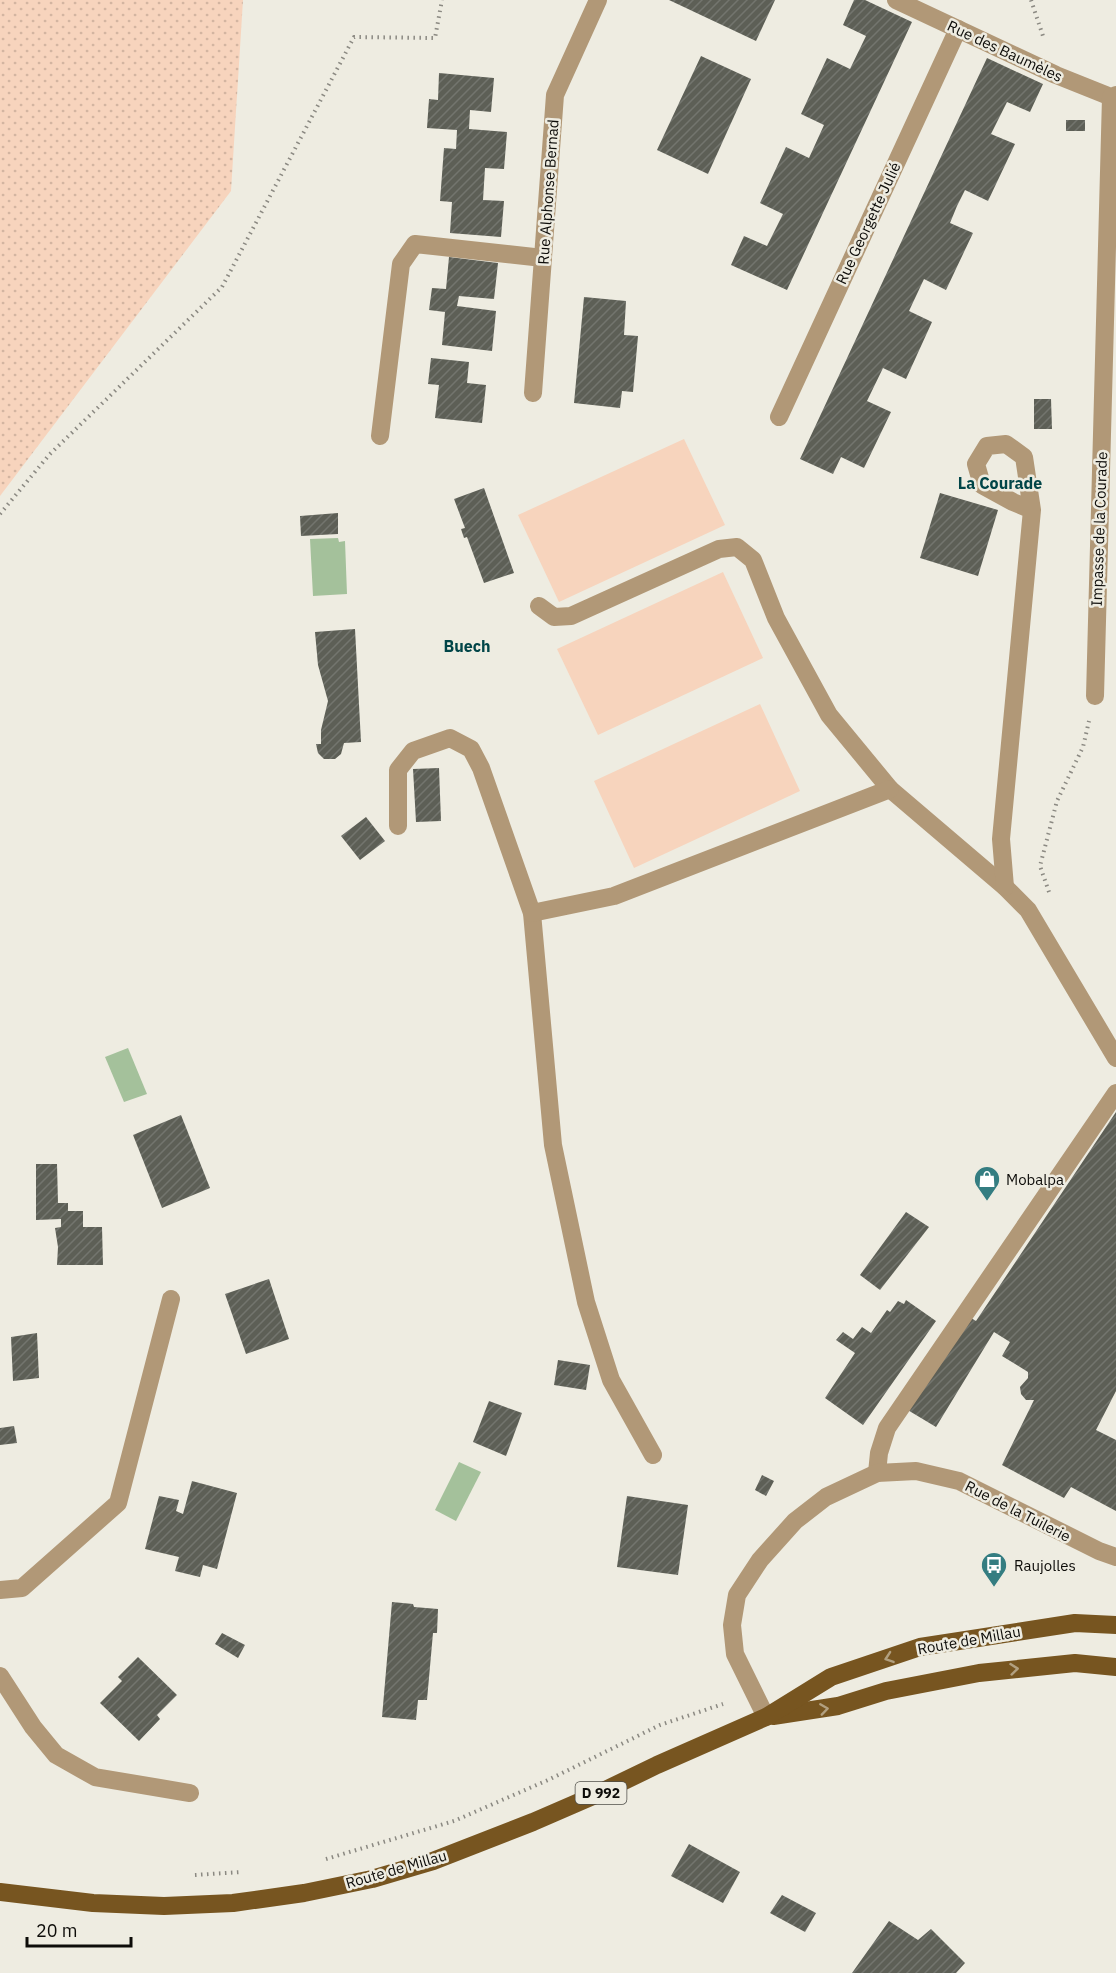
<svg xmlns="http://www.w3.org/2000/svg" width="1116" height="1973" viewBox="0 0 1116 1973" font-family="'IBM Plex Sans',sans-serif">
  <defs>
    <pattern id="grass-dots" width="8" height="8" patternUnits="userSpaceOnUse" patternTransform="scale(1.5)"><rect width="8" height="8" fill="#f7d4bd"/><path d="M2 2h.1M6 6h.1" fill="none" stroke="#d3b5a1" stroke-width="1.8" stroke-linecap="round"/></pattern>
    <pattern id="building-hatch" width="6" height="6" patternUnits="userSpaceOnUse" patternTransform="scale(1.5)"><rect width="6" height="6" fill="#5d5f56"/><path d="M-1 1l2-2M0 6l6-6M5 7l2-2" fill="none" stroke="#73756e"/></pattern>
  </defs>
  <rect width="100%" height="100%" fill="#eeece1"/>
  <path fill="url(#grass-dots)" d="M0,0H243L231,191L0,496Z"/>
  <g fill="#f7d4bd">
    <path d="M684,439L725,525L559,602L518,515Z"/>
    <path d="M723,572L763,658L598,735L557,649Z"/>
    <path d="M760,704L800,791L634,868L594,781Z"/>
  </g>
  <g fill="#a4c19b">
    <path d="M338,538L339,542L345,541L347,594L313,596L310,539Z"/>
    <path d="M128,1048L147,1094L124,1102L105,1057Z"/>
    <path d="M459,1462L481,1472L456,1521L435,1510Z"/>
  </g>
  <g fill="url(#building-hatch)">
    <path d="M669,0H775L756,41Z"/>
    <path d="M854,0H865L912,22L787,290L731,265L744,236L767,246L783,214L760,203L786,147L809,158L824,125L801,114L827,58L850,69L866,36L843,25Z"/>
    <path d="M701,56L751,79L708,174L657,150Z"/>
    <path d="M987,58L1043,84L1030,112L1007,102L991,134L1015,144L988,201L965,190L957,206L950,223L973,233L946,290L924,279L909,311L932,322L906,379L883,368L867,401L891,412L864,468L841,457L833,474L800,459Z"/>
    <path d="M439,73L494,78L491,112L470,110L469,129L507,132L504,169L485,168L483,200L504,201L501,237L450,233L452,202L440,201L444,148L456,149L457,130L427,128L429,99L438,100Z"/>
    <rect x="1066" y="120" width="19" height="11"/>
    <path d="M449,257L498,263L494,299L459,296L457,306L496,311L492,351L442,345L445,312L429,310L432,288L446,289Z"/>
    <path d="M584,297L626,301L624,335L638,336L633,392L622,391L620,408L574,403Z"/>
    <path d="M431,358L469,362L467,383L486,385L482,423L435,418L439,385L428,384Z"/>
    <path d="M1034,399H1051L1052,429H1034Z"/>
    <path d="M484,488L514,573L484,583L467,537L464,538L461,529L465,528L454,499Z"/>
    <path d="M940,493L998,510L978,576L920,558Z"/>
    <path d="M338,513V534L301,536L300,516Z"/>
    <path d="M355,629L361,742L344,743L341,754L335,759H324L318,753L316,744H321V730L328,701L318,665L315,632Z"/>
    <path d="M439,768L441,821L416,822L413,769Z"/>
    <path d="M366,817L385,841L360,860L341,836Z"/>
    <path d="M1116,1112V1391L1096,1430L1116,1440V1511L1071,1487L1064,1498L1002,1465L1034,1400H1026L1021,1394L1020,1387L1028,1378V1372L1002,1356L1010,1342L994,1332L936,1427L906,1409L971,1318L976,1321Z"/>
    <path d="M181,1115L210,1188L162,1208L133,1135Z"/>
    <path d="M36,1164H57L58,1203H68V1211H83V1227H102L103,1265H57L58,1247L55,1228L61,1227V1219L36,1220Z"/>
    <path d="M906,1212L929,1227L880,1290L860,1275Z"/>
    <path d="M269,1279L289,1339L246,1354L225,1294Z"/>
    <path d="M906,1300L936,1321L863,1425L825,1398L855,1353L836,1340L843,1332L853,1339L862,1327L871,1333L887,1310L890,1312L898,1301L904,1304Z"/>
    <path d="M37,1333L39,1378L13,1381L11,1337Z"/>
    <path d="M558,1360L590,1365L586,1390L554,1385Z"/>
    <path d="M489,1401L522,1413L506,1456L473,1442Z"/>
    <path d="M14,1426L17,1443L0,1445V1428Z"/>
    <path d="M762,1475L774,1481L766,1496L755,1490Z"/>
    <path d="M192,1481L237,1493L217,1569L203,1565L200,1577L175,1571L179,1557L145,1549L159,1496L179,1500L176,1511L183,1514Z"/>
    <path d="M627,1496L688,1505L678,1575L617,1567Z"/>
    <path d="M392,1602L413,1604L414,1607L438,1609L437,1633H433L427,1700H418L416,1720L382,1717Z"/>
    <path d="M222,1633L245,1645L238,1658L215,1644Z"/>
    <path d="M138,1657L177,1695L157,1715L160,1719L139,1741L100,1703L122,1681L118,1677Z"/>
    <path d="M689,1844L740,1872L723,1903L671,1876Z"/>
    <path d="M782,1895L816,1913L805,1932L770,1913Z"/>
    <path d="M889,1921L918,1940L931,1929L965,1963L956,1973H852Z"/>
  </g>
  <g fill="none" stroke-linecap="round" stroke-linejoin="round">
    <g stroke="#8b8982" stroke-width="4" stroke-dasharray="1.5 4.5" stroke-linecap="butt">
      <path d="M1031,0L1044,39"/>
      <path d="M0,514L49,455L222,287L354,37L435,38L442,0"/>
      <path d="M1049,892L1040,866L1057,801L1083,747L1089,721"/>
      <path d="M326,1859L454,1821L548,1780L660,1725L723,1704"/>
      <path d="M195,1875L241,1872"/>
    </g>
    <g stroke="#b19877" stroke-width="18">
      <path d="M896,0L1056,75L1111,97L1116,95"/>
      <path d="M533,393L555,95L598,0"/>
      <path d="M779,417L958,29"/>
      <path d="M380,436L401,264L415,244L543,258"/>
      <path d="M539,606L554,617L571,616L719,549L737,547L753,560L776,618L829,715L890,789L1005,887L1028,910L1116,1058"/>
      <path d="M1095,696L1111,97"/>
      <path d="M398,826V770L413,751L450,738L471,749L481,768L532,913L553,1145L586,1302L611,1380L653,1455"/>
      <path d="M1005,887L1001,839L1032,510L1024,457L1006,444L987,446L976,464L982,485L1013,502L1032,510"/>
      <path d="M532,913L614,896L890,789"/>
      <path d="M877,1473L879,1453L887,1428L1116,1093"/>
      <path d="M0,1590L22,1588L118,1503L171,1299"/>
      <path d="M0,1676L33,1727L56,1755L95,1777L190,1793"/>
      <path d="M766,1717L735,1654L732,1625L737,1595L760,1560L795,1521L826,1497L877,1473L916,1471L959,1481L1099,1551L1116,1557"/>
    </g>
    <g stroke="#775520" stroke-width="18">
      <path d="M773,1716L838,1706L886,1691L979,1673L1075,1663L1116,1667"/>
      <path d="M0,1892L93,1903L164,1906L233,1903L304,1893L372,1879L433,1861L533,1822L593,1796L657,1765L766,1717L831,1677L920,1647L1075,1623L1116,1625"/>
    </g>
  </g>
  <defs><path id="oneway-chevron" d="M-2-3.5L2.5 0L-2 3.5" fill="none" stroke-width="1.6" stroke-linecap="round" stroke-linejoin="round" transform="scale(1.5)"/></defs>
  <g stroke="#b2a080">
    <use href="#oneway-chevron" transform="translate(889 1658) rotate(161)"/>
    <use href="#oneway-chevron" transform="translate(1014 1669) rotate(-6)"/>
    <use href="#oneway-chevron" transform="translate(824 1709) rotate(-8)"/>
  </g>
  <defs>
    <g id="shop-pin" transform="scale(1.35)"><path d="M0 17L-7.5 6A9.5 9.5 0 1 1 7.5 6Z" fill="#347d81" stroke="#eeece1"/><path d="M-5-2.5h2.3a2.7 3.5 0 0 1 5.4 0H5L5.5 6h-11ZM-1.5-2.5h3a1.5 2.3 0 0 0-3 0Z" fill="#fff"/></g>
    <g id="bus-pin" transform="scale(1.35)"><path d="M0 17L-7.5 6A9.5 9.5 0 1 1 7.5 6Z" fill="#347d81" stroke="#eeece1"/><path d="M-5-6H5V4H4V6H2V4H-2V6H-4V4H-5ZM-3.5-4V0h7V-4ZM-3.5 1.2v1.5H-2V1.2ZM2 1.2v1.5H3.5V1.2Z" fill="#fff"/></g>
  </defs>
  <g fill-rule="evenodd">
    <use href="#shop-pin" x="987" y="1179"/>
    <use href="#bus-pin" x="994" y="1565"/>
  </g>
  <g text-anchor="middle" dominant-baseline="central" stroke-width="5" stroke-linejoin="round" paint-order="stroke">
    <rect fill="#eeece1" stroke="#504f4a" stroke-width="1.5" x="575.5" y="1782" width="51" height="22" rx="4.5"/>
    <g font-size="14" font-weight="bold" fill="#0d0c09">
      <text x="601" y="1793">D 992</text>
    </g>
    <g font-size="15" fill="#0d0c09" stroke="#eeece1">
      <text transform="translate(1005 51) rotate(25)">Rue des Baumèles</text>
      <text transform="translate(548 192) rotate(-86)">Rue Alphonse Bernad</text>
      <text transform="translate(868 223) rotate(-65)">Rue Georgette Julié</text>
      <text transform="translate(1099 529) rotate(-88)">Impasse de la Courade</text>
      <text transform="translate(1018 1511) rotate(27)">Rue de la Tuilerie</text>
      <text transform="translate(969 1640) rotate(-10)">Route de Millau</text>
      <text transform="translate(396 1869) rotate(-16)">Route de Millau</text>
    </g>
    <g font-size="15" fill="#0d0c09" stroke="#eeece1" text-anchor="start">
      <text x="1006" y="1179">Mobalpa</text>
      <text x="1014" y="1565">Raujolles</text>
    </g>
    <g font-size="16" font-weight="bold" fill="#014548" stroke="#eeece1">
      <text x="1000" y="483">La Courade</text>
      <text x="467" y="646">Buech</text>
    </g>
  </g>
  <path d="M27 1937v9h104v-9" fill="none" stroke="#0d0c09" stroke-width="3"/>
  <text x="36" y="1937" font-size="18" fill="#0d0c09" stroke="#eeece1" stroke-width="4.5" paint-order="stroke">20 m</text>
</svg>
